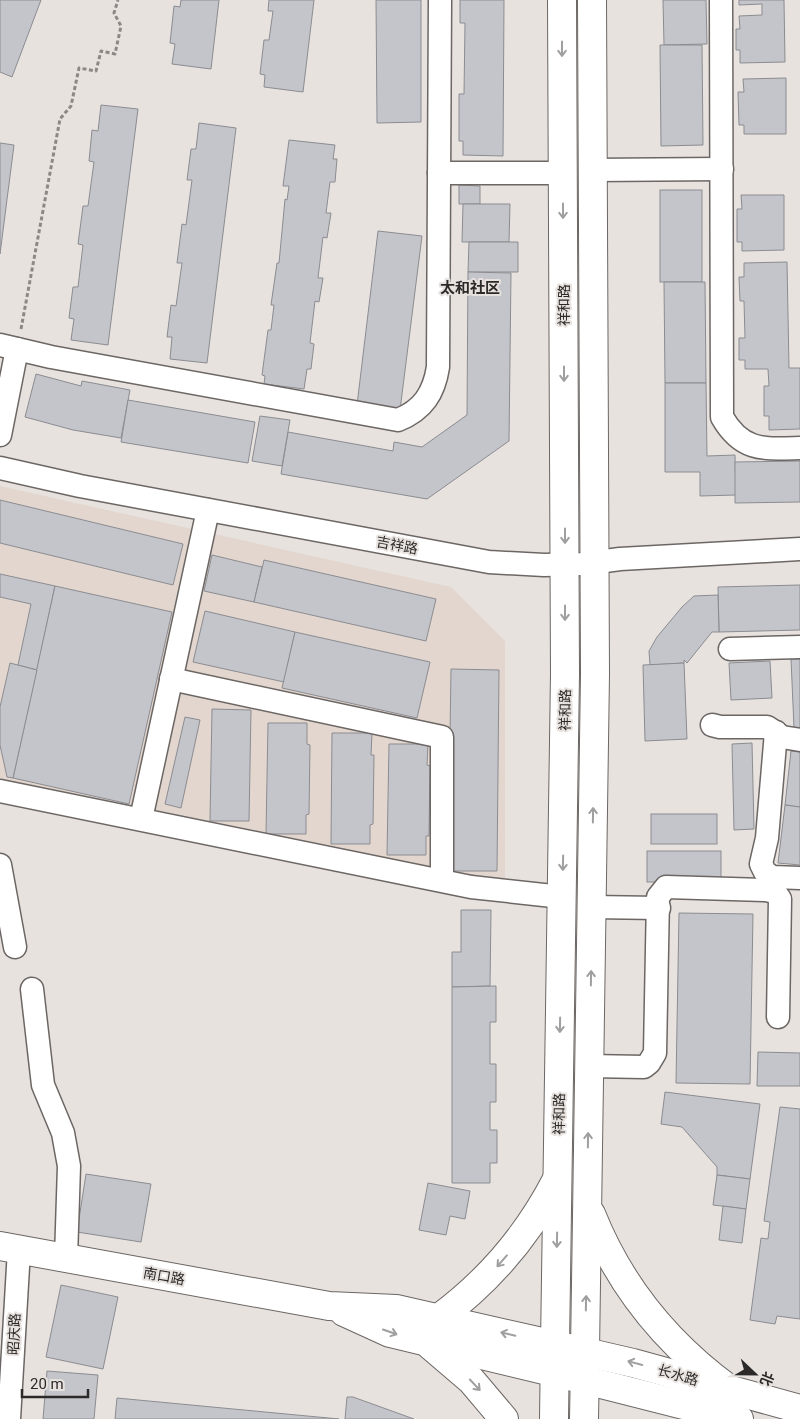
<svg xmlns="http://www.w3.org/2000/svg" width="800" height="1419" viewBox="0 0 800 1419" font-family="Roboto,'Noto Sans SC',sans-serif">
  <rect width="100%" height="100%" fill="#e8e2df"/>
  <path fill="#e2d6ce" d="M0,486L451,587L505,641V902L447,894L0,797Z"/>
  <g fill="#c4c5cb" stroke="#8b8c91">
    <path d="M0,0H41L12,77L0,72Z"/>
    <path d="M181,0H219L211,69L172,64L175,44L170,43L174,6L180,7Z"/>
    <path d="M269,0H314L303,92L264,87L265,75L260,74L264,40H269L273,11H268Z"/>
    <path d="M376,0H421V122L377,123Z"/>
    <path d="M460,0H504L503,156L463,155V141H459V94H464L465,23H460Z"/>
    <path d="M663,0H706L707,44L664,45Z"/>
    <path d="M739,0H784L785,62L740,63V50H736V29H740L739,16L762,15V4L739,5Z"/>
    <path d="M660,45H702L703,145L661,146Z"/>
    <path d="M786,78V134H744V125H739L738,92H744L743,79Z"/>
    <path d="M101,105L138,109L108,345L71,340L74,319L69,318L73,287H78L83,245L78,244L83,206H88L94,162L89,161L92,130L98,131Z"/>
    <path d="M199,123L236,128L207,363L170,359L172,337H167L171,305L176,306L182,263H177L182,224L186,225L192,180H187L191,149H196Z"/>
    <path d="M289,140L335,145L333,159H337L335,182H330L326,213H331L327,238L323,237L318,278H323L319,302L315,301L310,343L314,344L311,369H307L304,389L264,384L265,376L262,375L268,330H271L274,305H271L277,263H279L285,199L287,200L289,186H283Z"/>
    <path d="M0,143L14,145L0,254Z"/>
    <path d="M459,185L480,186V204H459Z"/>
    <rect x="660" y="190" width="42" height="92"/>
    <path d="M741,195H784V250L742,251V242H737V209H742Z"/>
    <path d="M463,204H510L509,242H462Z"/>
    <path d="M378,231L422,236L400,410L357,405Z"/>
    <path d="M469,242H518V272H468Z"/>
    <path d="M787,262L789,368H800V429L769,430V416H764V386H769L768,369H745V360H739V338H745L744,301H740L739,277H744V263Z"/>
    <path d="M468,272L511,273L509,441L427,499L281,474L288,432L393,451L394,442L422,447L467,415Z"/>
    <path d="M664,282H705L706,383H665Z"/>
    <path d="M36,374L81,386L82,381L130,390L121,438L73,430L25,417Z"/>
    <path d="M665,383H706L707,456L735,455L736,495L700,496V472H665Z"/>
    <path d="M128,400L255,422L248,463L121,442Z"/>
    <path d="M260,416L290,420L282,466L252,461Z"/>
    <path d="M800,461V502L735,503V462Z"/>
    <path d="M0,500L183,544L173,585L0,543Z"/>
    <path d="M212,555L262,567L254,602L204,591Z"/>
    <path d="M264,560L436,599L426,641L254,602Z"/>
    <path d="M0,574L55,586L37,670L18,665L31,604L0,597Z"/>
    <path d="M800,585V630L719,632L718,587Z"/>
    <path d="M55,586L172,612L129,804L13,778Z"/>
    <path d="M718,595L719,632H712L687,663L684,660V663L650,665L649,651L657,637L682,607L694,596Z"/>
    <path d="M205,611L295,632L284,682L193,662Z"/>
    <path d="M295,632L430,662L417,718L282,688Z"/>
    <path d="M791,659H800V728H794Z"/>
    <path d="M770,661L772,698L731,700L729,663Z"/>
    <path d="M10,663L37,670L13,778L7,777L0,745V707Z"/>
    <path d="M684,663L687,739L645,741L643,665Z"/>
    <path d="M451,669L499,670L497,871H448Z"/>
    <path d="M212,709L251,710L249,821H210Z"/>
    <path d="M185,717L200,720L181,808L165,804Z"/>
    <path d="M268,723H307V744L310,745L309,814L306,815V834H266Z"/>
    <path d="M332,733H372L371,755H374L373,824L370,825V844H331Z"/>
    <path d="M752,743L754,829L734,830L732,744Z"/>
    <path d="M389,744H428L427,765L430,766L429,836H426V855H387Z"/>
    <path d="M791,751L800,752V807L785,805Z"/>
    <path d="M785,805L800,807V865L778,863Z"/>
    <rect x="651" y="814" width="66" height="30"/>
    <rect x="647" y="851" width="74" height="31"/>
    <path d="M461,910H491L490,986L452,987V952H461Z"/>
    <path d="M679,913L753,914L750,1084L676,1083Z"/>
    <path d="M496,986V1022H490V1064H496V1102H490V1130H497V1163H490V1183H452V987Z"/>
    <path d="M758,1052L800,1053V1086H757Z"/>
    <path d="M665,1092L760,1104L750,1179L717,1175V1167L682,1127L661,1124Z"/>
    <path d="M780,1107L800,1109V1319L777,1316L775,1324L750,1320L761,1238L768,1239L770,1222L764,1221Z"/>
    <path d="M86,1174L151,1184L141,1242L77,1232Z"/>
    <path d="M717,1175L750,1179L746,1209L713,1205Z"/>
    <path d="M428,1183L470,1191L465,1219L450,1216L446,1235L419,1230Z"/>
    <path d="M723,1206L746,1209L742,1243L719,1240Z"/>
    <path d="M61,1285L118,1297L103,1369L46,1357Z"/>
    <path d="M47,1371L98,1375L94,1419H43Z"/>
    <path d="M347,1397H353L414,1419H345Z"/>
    <path d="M117,1398L339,1419H115Z"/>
  </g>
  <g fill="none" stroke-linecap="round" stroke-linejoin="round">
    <g stroke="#6c6764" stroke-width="25">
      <g id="minor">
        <path d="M721,0L722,417C742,452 764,449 800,448"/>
        <path d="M592,170L722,169"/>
        <path d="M439,173H563"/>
        <path d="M0,345L51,357L398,420C423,410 434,393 438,367L440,0"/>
        <path d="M0,435L17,349"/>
        <path d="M0,468L80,486L489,562L544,565L582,564L620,559L800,549"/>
        <path d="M730,649L800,647"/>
        <path d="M171,679L442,737V880"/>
        <path d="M712,725L720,727H767L782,737L800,740"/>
        <path d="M776,732L767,838L761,864L765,872L772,877L800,878"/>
        <path d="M0,791L471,887L562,897"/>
        <path d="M141,819L208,510"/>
        <path d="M0,865L15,947"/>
        <path d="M592,907L659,908"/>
        <path d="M32,989L43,1085L63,1133L69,1166L66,1258"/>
        <path d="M589,1066L644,1067L649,1063L655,1053L658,897L666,887L766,890L775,892L780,899L778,1017"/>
        <path d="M9,1419L19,1250"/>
      </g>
    </g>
    <g stroke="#6c6764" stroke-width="30">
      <g id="major">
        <path d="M591,1214C620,1287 666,1343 729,1389"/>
        <path d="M0,1246L329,1306L396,1309L555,1345L565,674L562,0"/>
        <path d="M344,1312L390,1333L585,1380"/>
        <path d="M439,1318C489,1281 527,1237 556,1181"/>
        <path d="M430,1345L471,1380L504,1419"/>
        <path d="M585,1351L595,674L592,0"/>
      </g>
    </g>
    <g stroke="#6c6764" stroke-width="30">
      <g id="highway">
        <path d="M585,1380L739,1419"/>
        <path d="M554,1419L555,1345L633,1363L800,1409"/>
        <path d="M584,1419L585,1363"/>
      </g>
    </g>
    <path stroke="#8c8886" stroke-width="3" stroke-dasharray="4 2.5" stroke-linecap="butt" d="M21,329L60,119L71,106L79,68L96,71L101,51L115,54L121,26L114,13L118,0"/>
    <use href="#minor" stroke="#fff" stroke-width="22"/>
    <use href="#major" stroke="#fff" stroke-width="28"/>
    <use href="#highway" stroke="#fff" stroke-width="28"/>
  </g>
  <defs><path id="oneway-shaft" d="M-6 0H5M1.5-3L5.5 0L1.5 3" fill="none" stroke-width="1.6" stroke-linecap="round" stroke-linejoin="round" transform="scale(1.25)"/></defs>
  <g stroke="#a09f9f">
    <use href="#oneway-shaft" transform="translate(562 49) rotate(90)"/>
    <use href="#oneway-shaft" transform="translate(563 211) rotate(90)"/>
    <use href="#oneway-shaft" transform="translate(564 374) rotate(90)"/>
    <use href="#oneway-shaft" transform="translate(565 536) rotate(90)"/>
    <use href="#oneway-shaft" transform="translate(565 613) rotate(90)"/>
    <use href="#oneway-shaft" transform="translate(593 815) rotate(-89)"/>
    <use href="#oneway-shaft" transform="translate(563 863) rotate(91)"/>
    <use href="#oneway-shaft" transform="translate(591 978) rotate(-89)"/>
    <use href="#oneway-shaft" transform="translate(560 1025) rotate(91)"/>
    <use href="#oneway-shaft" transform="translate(588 1140) rotate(-89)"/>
    <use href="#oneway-shaft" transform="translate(557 1240) rotate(91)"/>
    <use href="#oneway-shaft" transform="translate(502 1261) rotate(131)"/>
    <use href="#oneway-shaft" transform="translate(586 1303) rotate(-89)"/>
    <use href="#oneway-shaft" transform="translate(390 1332) rotate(19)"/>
    <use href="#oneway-shaft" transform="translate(508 1334) rotate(-167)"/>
    <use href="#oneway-shaft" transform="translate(635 1363) rotate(-165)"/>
    <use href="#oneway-shaft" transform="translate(475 1385) rotate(47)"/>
  </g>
  <g text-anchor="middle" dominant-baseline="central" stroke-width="4" stroke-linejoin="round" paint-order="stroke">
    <g font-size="14" fill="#2c2a29" stroke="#e8e2df">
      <text transform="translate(564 305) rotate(-90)">祥和路</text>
      <text transform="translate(397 545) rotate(11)">吉祥路</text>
      <text transform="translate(565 710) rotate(-89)">祥和路</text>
      <text transform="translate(559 1114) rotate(-89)">祥和路</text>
      <text transform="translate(164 1276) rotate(10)">南口路</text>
      <text transform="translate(14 1334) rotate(-87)">昭庆路</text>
      <text transform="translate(678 1375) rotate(16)">长水路</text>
    </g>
    <g font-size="15" font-weight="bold" fill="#2c2a29" stroke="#e8e2df">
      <text x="470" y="288">太和社区</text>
    </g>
  </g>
  <g transform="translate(755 1374) rotate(112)" stroke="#e8e2df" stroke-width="4" paint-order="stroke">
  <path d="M0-4L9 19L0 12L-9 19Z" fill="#2c2a29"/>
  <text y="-8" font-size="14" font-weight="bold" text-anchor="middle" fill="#2c2a29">北</text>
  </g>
  <path d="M22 1389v8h66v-8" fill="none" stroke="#2c2a29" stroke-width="2.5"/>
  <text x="30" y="1389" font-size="15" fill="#2c2a29" stroke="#e8e2df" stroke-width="4" paint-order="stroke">20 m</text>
</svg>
